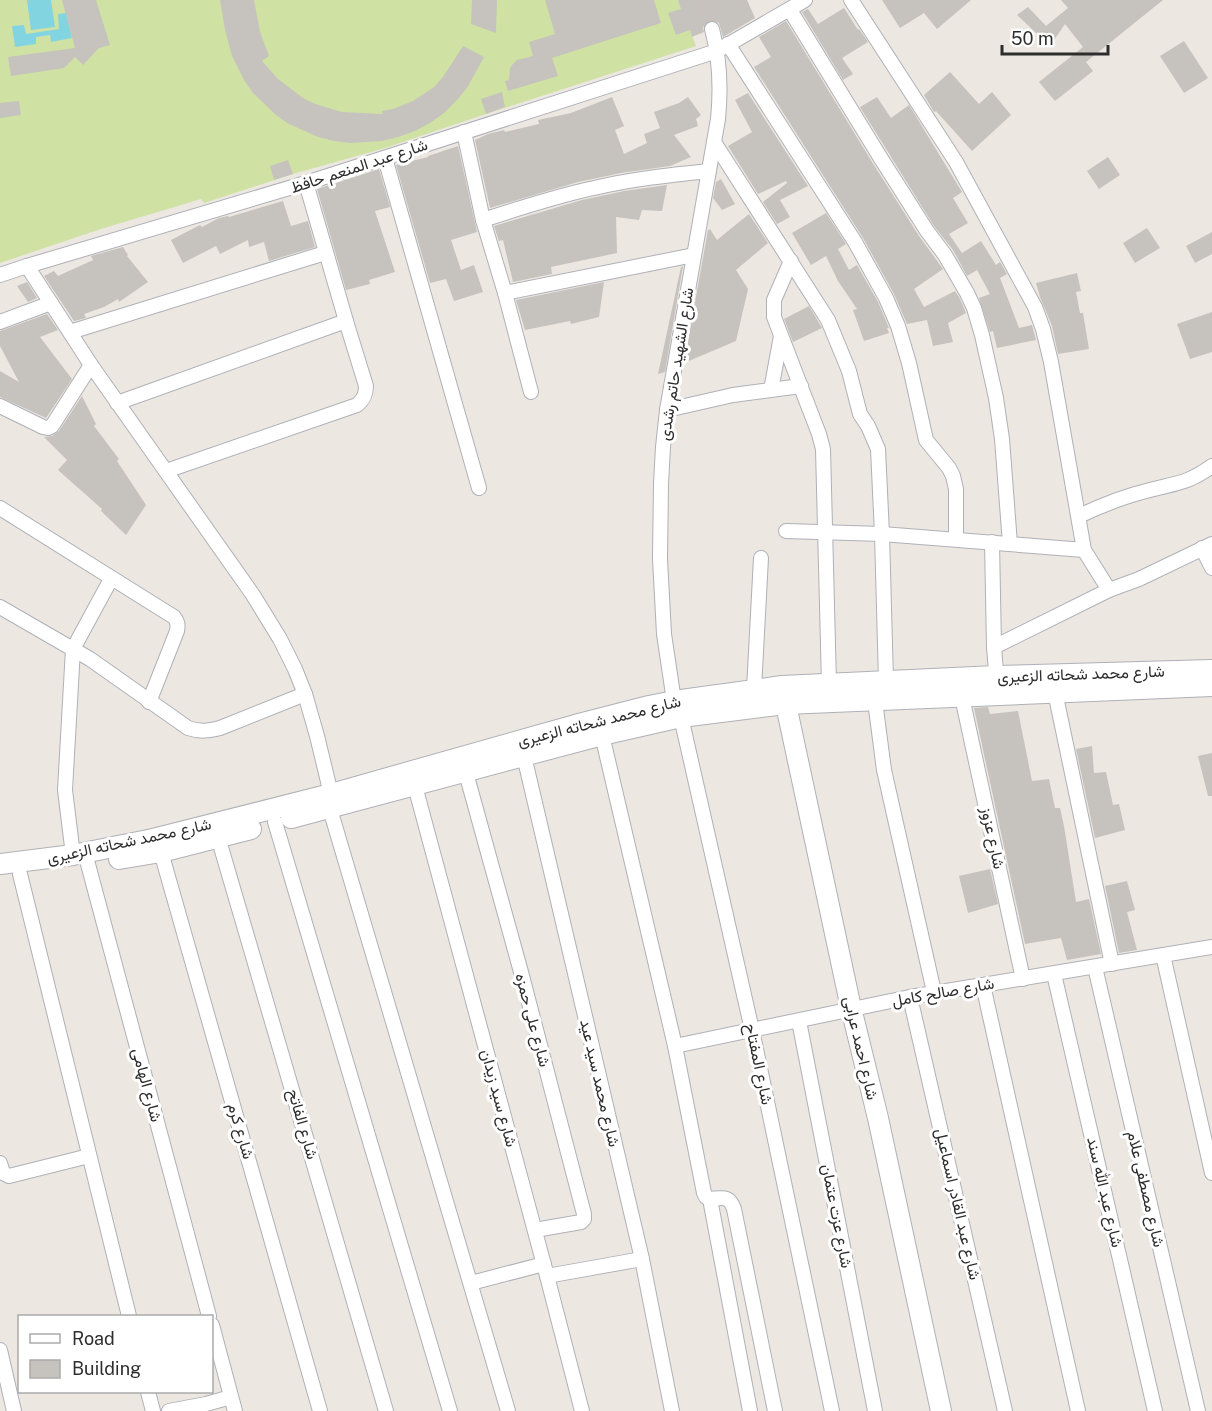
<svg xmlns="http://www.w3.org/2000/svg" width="1212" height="1411" viewBox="0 0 1212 1411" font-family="'Public Sans',Vazirmatn,sans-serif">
  <rect width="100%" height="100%" fill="#ede7e2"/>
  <path fill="#cfe2a3" d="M0,0H678L696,46L486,114L385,148L293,174L204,203L201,199L101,229L0,263Z"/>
  <g fill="#83d4e1">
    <path d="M27,0H51L55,27L31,30Z"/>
    <path d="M66,13L72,38L51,42L50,35L36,37V44L15,47L12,26L24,25L26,34L59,29L58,14Z"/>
  </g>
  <g fill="#c6c2bd">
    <path d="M62,0H96L110,45L99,48L83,65L75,57L64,68L11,76L8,57L75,48Z"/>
    <path d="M220,0H254L260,32L269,56L262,61L278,79L303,98L315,104L342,112L383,114L382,111L393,109L413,101L434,87L443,77L463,46L484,57L467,88L456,101L444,113L430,123L415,131L398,137L382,141L350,143L334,141L318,137L289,124L276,115L253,93L244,80L232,56L225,30Z"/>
    <path d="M472,0H497L496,33L471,24Z"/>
    <path d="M545,0H654L661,23L552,58L558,76L508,91L505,81L509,80L510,68L513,64L517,60L533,56L529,42L555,34Z"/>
    <path d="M678,0H747L755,18L723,37L719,23L714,20H709L705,23L703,27L704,32L692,37L690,30L676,35L668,13L681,9Z"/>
    <path d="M882,0H971L937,29L924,13L900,28Z"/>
    <path d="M1061,0H1163L1086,62L1093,71L1055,101L1039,82L1083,47L1065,24L1050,46L1017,15L1028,7L1046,26L1068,8Z"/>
    <path d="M844,8L858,30L859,29L868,42L842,58L853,74L843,80L802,12L808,9L818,24Z"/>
    <path d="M786,21L872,162L919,236L943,269L914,289L924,307L955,291L959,297L966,313L948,323L953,342L933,346L927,320L907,324L894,294L863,238L754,67L771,57L759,37Z"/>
    <path d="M1184,41L1208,78L1184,93L1160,56Z"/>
    <path d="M950,72L979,104L992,92L1011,115L972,151L936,111L934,112L924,95Z"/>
    <path d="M502,92L505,107L486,114L481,99Z"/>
    <path d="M748,93L808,186L780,200L790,217L777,224L763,202L787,183L786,181L758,194L728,146L752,132L735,100Z"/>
    <path d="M612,97L624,126L615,130L624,154L647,143L644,134L660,128L654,112L679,103L688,97L701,115L696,119L698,126L674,135L691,157L670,166L621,173L578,182L490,208L475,140L488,134L504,130L505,132L539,124L538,120L571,113Z"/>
    <path d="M877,97L891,118L909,105L962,192L953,198L968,223L949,234L962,253L981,241L996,265L1000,262L1007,274L1000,278L1019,328L1032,325L1036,340L997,348L993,331L990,332L979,298L990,294L977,270L967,276L953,250L934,226L860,107Z"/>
    <path d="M19,101L21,115L0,118V103Z"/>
    <path d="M458,146L477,232L451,240L461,270L474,265L483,292L454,301L446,279L430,283L396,165L428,157V156Z"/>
    <path d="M1108,157L1120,175L1099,189L1087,171Z"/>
    <path d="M288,160L293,174L274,180L270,166Z"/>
    <path d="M379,169L390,207L375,211L395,272L369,280L370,284L346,290L317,189Z"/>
    <path d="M721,179L735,204L722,210L713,198L716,182Z"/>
    <path d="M667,185L662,211L642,210L639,220L616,217L617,253L551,267L552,274L513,282L503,240L499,241L494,226L582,200L624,191Z"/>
    <path d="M283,201L291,226L308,221L315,247L269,261L264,242L249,247L248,240L220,254L216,246L183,263L171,240L200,225L202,227L219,218L228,216L229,217Z"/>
    <path d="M826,213L846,244L838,249L849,270L857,265L878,302L889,328H887L889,333L864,341L853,310L857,309L838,281L826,256L811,265L792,233Z"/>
    <path d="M749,214L768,243L736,270L748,289L736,341L684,363L708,230L710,229L717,240Z"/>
    <path d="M1147,228L1160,248L1135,263L1123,243Z"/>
    <path d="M1212,232V254L1195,263L1186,246Z"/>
    <path d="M123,247L128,255L127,256L148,282L119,302L118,299L104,307L84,314L86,318L74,321L44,276L54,271L58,276L93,260L91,256Z"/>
    <path d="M683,266L665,372L658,374L681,267Z"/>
    <path d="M1077,273L1081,291L1076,292L1080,313H1083L1089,349L1058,354L1052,326L1040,297L1036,283Z"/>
    <path d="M27,282L37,298L28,302L17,286Z"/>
    <path d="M604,282L599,317L571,324L570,321L525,330L516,300Z"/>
    <path d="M809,306L822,328L793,342L784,319Z"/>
    <path d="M1212,312V352L1190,359L1177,324Z"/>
    <path d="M47,314L58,330L40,337L72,379L46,418L0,397V371L19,382L0,346V331Z"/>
    <path d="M82,396L96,424L94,426L119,459L117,461L146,505L126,535L101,511L102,509L58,470L67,460L44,437L52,436L59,431Z"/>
    <path d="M988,707L990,714L1018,711L1032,781L1049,779L1055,808H1060L1064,826L1076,902L1089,899L1101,954L1067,960L1061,938L1025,944L974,708Z"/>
    <path d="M1092,746L1094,773L1106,772L1113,805L1119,804L1125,830L1095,838L1076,749Z"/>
    <path d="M1212,753V796H1208L1198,756Z"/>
    <path d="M990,869L998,904L968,913L959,876Z"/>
    <path d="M1127,881L1135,910L1127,912L1137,950L1119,953L1105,886Z"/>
  </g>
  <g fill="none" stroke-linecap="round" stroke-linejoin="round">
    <path stroke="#c7c2be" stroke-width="14" stroke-dasharray="14 7" stroke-linecap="butt" d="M701,0L712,29"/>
    <g stroke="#aeb1b8" stroke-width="16">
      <g id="street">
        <path d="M851,0L956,162L1035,307L1043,329L1051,362L1084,550L1109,590L1139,579L1212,544"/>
        <path d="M790,10L880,157L927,231L945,255L967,293L974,308L982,335L996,398L1002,439L1010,544"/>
        <path d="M728,44L855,242L886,298L898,326L909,363L926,440L949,468L953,476L956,489V539"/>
        <path d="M464,132L483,220L505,293L531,392"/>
        <path d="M714,142L828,320L849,371L860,414L868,426L878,449L882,534L886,681"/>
        <path d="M385,158L479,488"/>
        <path d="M483,220C520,208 556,196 594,188C632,179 670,175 709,171"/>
        <path d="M791,261L774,300V317L819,434L823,449L829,684"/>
        <path d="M27,266L91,365L253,595L280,639L295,669L305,694L317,736L331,794"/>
        <path d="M0,275L27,266L306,183L717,51L805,0"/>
        <path d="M505,293L694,255"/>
        <path d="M0,322L51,303"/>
        <path d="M70,332L325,253"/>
        <path d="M771,390L781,336"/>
        <path d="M117,403L346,321"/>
        <path d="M0,406L43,427L48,428L52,426L91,365"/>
        <path d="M667,410L733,395L801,386"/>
        <path d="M166,471L357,405C364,399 366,394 366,386L346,321L306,183"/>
        <path d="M0,508L174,617C178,622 178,625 177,631L149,702"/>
        <path d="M1079,516C1102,505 1125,496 1150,490C1177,483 1189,483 1212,466"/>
        <path d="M786,531L882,534L1084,550"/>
        <path d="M992,542L994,647L997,684"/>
        <path d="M1202,548L1212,568"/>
        <path d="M0,607L90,659L188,728C200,732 208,731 220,728L305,694"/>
        <path d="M994,647L1109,590"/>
        <path d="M754,689L761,558"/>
        <path d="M1055,692L1112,964"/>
        <path d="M962,697L1023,979"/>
        <path d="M674,701L664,634L660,559L661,484L663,447L667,410L718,119C721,89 720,59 712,29"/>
        <path d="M875,701L884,770L934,992"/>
        <path d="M681,717L752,1030L832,1411"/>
        <path d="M602,735L675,1046L704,1193L706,1197L710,1199L750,1411"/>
        <path d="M524,756L642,1259L672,1411"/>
        <path d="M466,773L521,972L584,1214V1219L581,1222L535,1230"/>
        <path d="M415,786L547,1276L582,1411"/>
        <path d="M330,809L508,1411"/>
        <path d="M275,822L450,1411"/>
        <path d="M218,837L386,1411"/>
        <path d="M161,852L320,1411"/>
        <path d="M85,853L209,1316"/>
        <path d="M73,855L65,790L73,649L111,579"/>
        <path d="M20,874L129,1316"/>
        <path d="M1163,955L1212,1173"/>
        <path d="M1095,967L1198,1411"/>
        <path d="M1054,974L1155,1411"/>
        <path d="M983,985L1078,1411"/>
        <path d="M910,997L1005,1411"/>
        <path d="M799,1021L875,1411"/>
        <path d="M675,1046L910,997L1212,947"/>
        <path d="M0,1163L3,1173L9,1176L89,1156"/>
        <path d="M710,1199C723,1198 729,1195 734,1209L775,1411"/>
        <path d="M547,1276L642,1259"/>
        <path d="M471,1283L544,1264"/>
        <path d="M212,1325L235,1411"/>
        <path d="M0,1350L14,1411"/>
        <path d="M148,1392L153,1411"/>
        <path d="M169,1411L206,1404L231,1397"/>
      </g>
    </g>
    <g stroke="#aeb1b8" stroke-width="22">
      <g id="secondary">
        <path d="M783,691L851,1008L878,1118L941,1411"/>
        <path d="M291,818L602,735L681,717L785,704L1212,686"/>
        <path d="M119,859L161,852L251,829"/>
        <path d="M0,864L73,855L153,839L331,794L575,725L649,706L674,701L782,686L996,676L1212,670"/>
      </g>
    </g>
    <use href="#street" stroke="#fff" stroke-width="14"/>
    <use href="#secondary" stroke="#fff" stroke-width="20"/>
  </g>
  <g text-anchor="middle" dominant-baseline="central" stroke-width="6" stroke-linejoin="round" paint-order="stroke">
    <g font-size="16" fill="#2d2d2d" stroke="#fff">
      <text transform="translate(359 166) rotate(-18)">شارع عبد المنعم حافظ</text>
      <text transform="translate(676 364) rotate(-81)">شارع الشهيد حاتم رشدى</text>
      <text transform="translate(1081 674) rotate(-2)">شارع محمد شحاته الزعيرى</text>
      <text transform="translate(599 721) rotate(-14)">شارع محمد شحاته الزعيرى</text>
      <text transform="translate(993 838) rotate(78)">شارع عزوز</text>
      <text transform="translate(129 841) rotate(-12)">شارع محمد شحاته الزعيرى</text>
      <text transform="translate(943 992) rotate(-10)">شارع صالح كامل</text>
      <text transform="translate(533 1020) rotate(75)">شارع على حمزه</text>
      <text transform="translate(861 1048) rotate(77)">شارع احمد عرابى</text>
      <text transform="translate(759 1064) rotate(78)">شارع المفتاح</text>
      <text transform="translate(600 1083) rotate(77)">شارع محمد سيد عيد</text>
      <text transform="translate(147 1085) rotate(75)">شارع الهامى</text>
      <text transform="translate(499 1098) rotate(75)">شارع سيد زيدان</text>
      <text transform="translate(303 1124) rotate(74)">شارع الفاتح</text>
      <text transform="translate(241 1131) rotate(74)">شارع كرم</text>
      <text transform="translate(1146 1189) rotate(77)">شارع مصطفى علام</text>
      <text transform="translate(1105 1192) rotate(77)">شارع عبد الله سند</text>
      <text transform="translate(958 1204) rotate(77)">شارع عبد القادر اسماعيل</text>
      <text transform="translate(837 1216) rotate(79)">شارع عزت عتمان</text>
    </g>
  </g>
  <rect x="18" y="1315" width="195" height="78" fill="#ffffff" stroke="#ababab" stroke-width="1.5"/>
  <rect x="30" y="1334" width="30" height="9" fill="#ffffff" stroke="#ababab" stroke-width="1.5"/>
  <text x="72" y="1345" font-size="18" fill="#2d2d2d">Road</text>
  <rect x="30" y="1360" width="30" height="18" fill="#c6c2bd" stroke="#ababab" stroke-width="1.5"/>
  <text x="72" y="1375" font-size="18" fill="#2d2d2d">Building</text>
  <path d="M1002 45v9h106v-9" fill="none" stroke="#2d2d2d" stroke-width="3"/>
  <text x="1011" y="45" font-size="18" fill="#2d2d2d" stroke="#ffffff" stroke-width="4.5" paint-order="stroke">50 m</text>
</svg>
